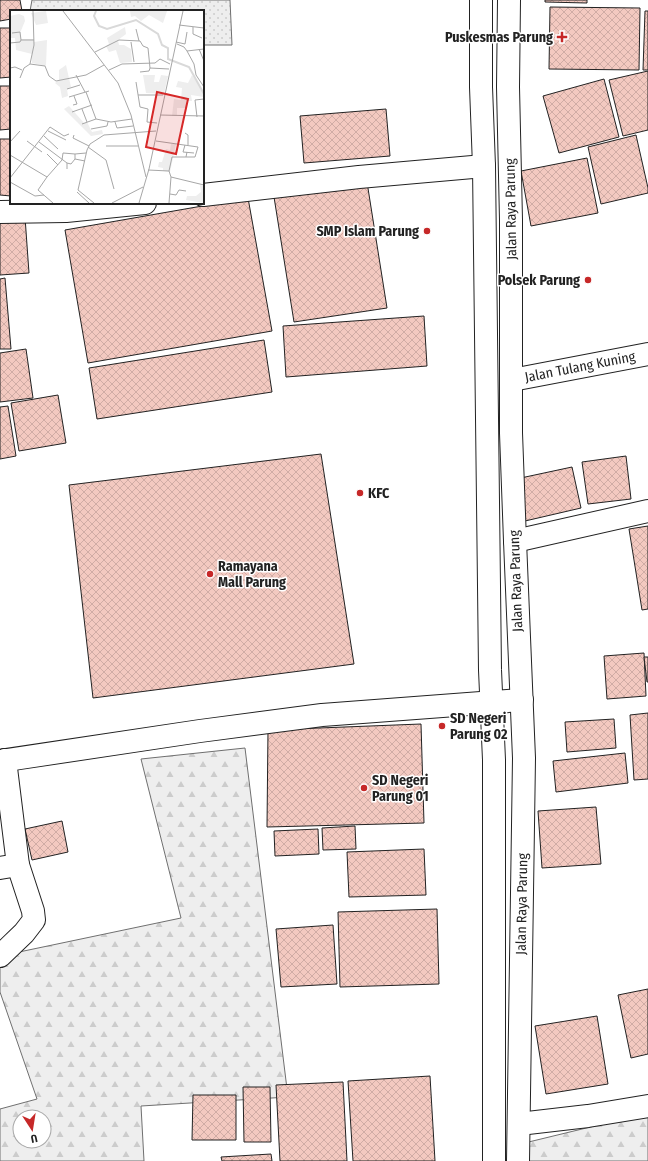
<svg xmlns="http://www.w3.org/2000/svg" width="648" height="1161" viewBox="0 0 648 1161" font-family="'Fira Sans Condensed',sans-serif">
  <defs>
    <pattern id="grass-dots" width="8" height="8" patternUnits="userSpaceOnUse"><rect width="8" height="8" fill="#eee"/><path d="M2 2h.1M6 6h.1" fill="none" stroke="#ccc" stroke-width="1.8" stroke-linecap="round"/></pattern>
    <pattern id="forest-firs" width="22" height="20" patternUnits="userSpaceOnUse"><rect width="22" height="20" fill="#eee"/><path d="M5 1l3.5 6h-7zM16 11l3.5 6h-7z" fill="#ccc"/></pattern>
    <pattern id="building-cross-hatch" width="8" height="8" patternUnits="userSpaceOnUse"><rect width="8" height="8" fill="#f3c9c0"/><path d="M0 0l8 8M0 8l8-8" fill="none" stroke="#d0aca5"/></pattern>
  </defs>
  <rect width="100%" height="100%" fill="#fff"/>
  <path fill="url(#grass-dots)" stroke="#6f6f6f" d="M32,0H230L232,45H203V11H30Z"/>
  <g fill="url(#forest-firs)" stroke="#6f6f6f" fill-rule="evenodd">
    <path d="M245,748L288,1097L141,1106L144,1161H0V1109L37,1099L0,992V956L181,918L141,759ZM20,1117H44V1141H20Z"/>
    <path d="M648,1113V1161H508V1147Z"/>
  </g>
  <g fill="url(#building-cross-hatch)" stroke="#222">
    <path d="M0,0H20L22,11H11V19L0,21Z"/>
    <path d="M545,0H587V3L545,2Z"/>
    <path d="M550,7L640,8L639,70L549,69Z"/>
    <path d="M645,11H648V70H643Z"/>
    <path d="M0,28H11V77L0,78Z"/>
    <path d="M648,71V130L623,136L609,80Z"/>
    <path d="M604,79L619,137L559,153L543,96Z"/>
    <path d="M0,86H11V129L0,130Z"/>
    <path d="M386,109L390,156L304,163L300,116Z"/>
    <path d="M636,135L648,188V193L601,204L588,147Z"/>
    <path d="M0,139H11V196L0,195Z"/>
    <path d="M587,158L598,213L531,226L521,171Z"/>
    <path d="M367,182L387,308L294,322L274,197Z"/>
    <path d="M248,198L272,331L88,363L65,230Z"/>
    <path d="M25,217L29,273L0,275V219Z"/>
    <path d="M5,278L11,349H0V279Z"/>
    <path d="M424,316L427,366L286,377L283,326Z"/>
    <path d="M264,340L272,392L97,419L89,368Z"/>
    <path d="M26,349L33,398L0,402V353Z"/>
    <path d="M58,395L66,443L19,451L11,403Z"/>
    <path d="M8,406L16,456L0,459V407Z"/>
    <path d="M321,454L354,664L93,698L69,485Z"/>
    <path d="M626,456L631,499L588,504L582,462Z"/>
    <path d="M572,467L581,508L525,521L516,479Z"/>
    <path d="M648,526V609L642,610L629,529Z"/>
    <path d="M644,653L646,696L607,699L604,656Z"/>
    <path d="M644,657H648V682H647Z"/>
    <path d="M648,713V779L634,780L630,715Z"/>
    <path d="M614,719L616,748L567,752L565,722Z"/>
    <path d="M421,724L424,823L267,827L268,730Z"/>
    <path d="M625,753L628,783L556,792L553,761Z"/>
    <path d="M596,807L601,864L542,868L538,811Z"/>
    <path d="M62,821L68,852L32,860L25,829Z"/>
    <path d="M355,826L356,849L323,850L322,828Z"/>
    <path d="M318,829L319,854L275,856L274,831Z"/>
    <path d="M424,849L426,895L349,897L347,852Z"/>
    <path d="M437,909L439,984L340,987L338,912Z"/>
    <path d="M333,925L337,984L281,987L276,929Z"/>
    <path d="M648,989V1054L631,1058L618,995Z"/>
    <path d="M597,1016L608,1084L546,1094L535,1026Z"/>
    <path d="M430,1076L435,1161H353L348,1081Z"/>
    <path d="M343,1082L347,1161H280L276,1085Z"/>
    <path d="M243,1087H270L271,1142H244Z"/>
    <path d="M193,1095H236V1140H192Z"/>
    <path d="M271,1154L272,1161H222L221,1157Z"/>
  </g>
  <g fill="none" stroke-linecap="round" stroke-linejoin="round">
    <g stroke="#222" stroke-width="24">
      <g id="street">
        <path d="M203,195L359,177L484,166"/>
        <path d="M0,212L66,211L145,203"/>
        <path d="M512,380L648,354"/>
        <path d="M515,541L648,511"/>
        <path d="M0,761L200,731L322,715L522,700"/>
        <path d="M0,868L18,865"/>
        <path d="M0,956L24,933L34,920L33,911L18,865L5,760"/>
        <path d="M519,1124L588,1116L648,1106"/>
      </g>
    </g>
    <g stroke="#222" stroke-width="24">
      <g id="highway">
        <path d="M481,0V87L484,166L490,670L494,760V1161"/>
        <path d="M509,0L508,87L511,220V433L515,541L524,758L518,1161"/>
      </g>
    </g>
    <use href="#street" stroke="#fff" stroke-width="22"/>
    <use href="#highway" stroke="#fff" stroke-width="22"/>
  </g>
  <g fill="#c62828" stroke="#fff" stroke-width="1.5">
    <path d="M560 31h4v4h4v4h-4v4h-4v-4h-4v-4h4z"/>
    <circle cx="427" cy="231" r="4"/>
    <circle cx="588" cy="280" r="4"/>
    <circle cx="360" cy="493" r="4"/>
    <circle cx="210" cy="574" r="4"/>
    <circle cx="442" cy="726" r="4"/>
    <circle cx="364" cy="788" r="4"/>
  </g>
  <g text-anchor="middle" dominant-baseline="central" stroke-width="3" stroke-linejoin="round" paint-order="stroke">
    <g font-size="14" font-weight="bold" fill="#222" stroke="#fff" text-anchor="start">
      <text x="553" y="37" text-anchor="end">Puskesmas Parung</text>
      <text x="419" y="231" text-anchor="end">SMP Islam Parung</text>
      <text x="580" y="280" text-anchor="end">Polsek Parung</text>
      <text x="368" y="493">KFC</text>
      <text x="218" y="566">Ramayana<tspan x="218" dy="16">Mall Parung</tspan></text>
      <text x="450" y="718">SD Negeri<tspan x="450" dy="16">Parung 02</tspan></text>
      <text x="372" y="780">SD Negeri<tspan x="372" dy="16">Parung 01</tspan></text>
    </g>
    <g font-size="14" fill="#222" stroke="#fff">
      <text transform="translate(511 209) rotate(-91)">Jalan Raya Parung</text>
      <text transform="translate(580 367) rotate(-11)">Jalan Tulang Kuning</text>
      <text transform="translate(516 581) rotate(-92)">Jalan Raya Parung</text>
      <text transform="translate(522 904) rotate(-89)">Jalan Raya Parung</text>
    </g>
  </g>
  <g transform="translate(10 10)">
    <rect width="194" height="194" fill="#fff"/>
    <path d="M36,1L38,13L26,15L21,3ZM161,134H166L160,162L153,161V158L148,157L149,152H152L156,139L160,140ZM190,175L194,176V193L176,190L177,186H186L191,182Z" fill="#eee"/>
    <path d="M120,1H157L153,13L139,5L131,11L125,6L121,7ZM9,4L14,6L15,11L10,23L11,29H24V32L37,30L36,56L22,53V44L6,40L5,28H0V6ZM115,17L116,24L108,30L109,35H114L121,39L122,52L110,53L106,40L99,42L96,36L99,34L97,28ZM56,55L61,77L57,79L58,86L52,88L50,77L45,73L49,70V60ZM133,65H145L144,72H149L151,65L158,66L154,84L136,83ZM182,65L194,82V87L181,85L182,91H176V98H167V106H162L164,89L171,90L172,78L166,77L168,71L178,73ZM59,96L74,113L77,112L82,122L92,120L93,124L81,126L54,99Z" fill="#eee"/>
    <path fill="none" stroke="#d9d9d9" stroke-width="2" d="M86,1L84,6L89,16L97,19L126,10L148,24L152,35L158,38V49L179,57L194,84"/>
    <path fill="none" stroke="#a7a7a7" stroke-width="1" d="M53,1L108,73L121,105L136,167M169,15L194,18M183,17V24L192,28M126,19L129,31M2,23L10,22L11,30H24M121,32L124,52M166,32L175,34L177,22M0,33L10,32L11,30M167,34L174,37L177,41L184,54L186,65L194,77M189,39L194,51M177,41L194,39M85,42L109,30L130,31L133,36L138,38L140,58L159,59M20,54L24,35L23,1M0,58L5,57L12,60M99,60L112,54L145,53L150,49L160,54M130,62L139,61L140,58M66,65L75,82M10,68L14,58L20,54L35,56L39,66L46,71L76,65L94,55M126,72L130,97L138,99L137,112L147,113M57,79L70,75M76,82L86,109M128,85H153M59,87L79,81M63,95L67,94L64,86M72,99L77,112M62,102L82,95M150,105L194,106M187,107L185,90L194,89M105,112L107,118L123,116M72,114L86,109L101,112L122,109M81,119L97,116L98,112M38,121L56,130M175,123L178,125V135M64,125L63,128L79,136M34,126L48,139M17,131L32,142M146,131L188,137L185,147H176L177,142M0,132L10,121M29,132L57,153V159M175,135L173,142L184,143M96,136H128M78,137L96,150L104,179M37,144L48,155M0,145L37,167L28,180L43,193M65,149V144L76,143M57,153L61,154L65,149L75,151M138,160L159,161L161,167L194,175M159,161L162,147H176M37,167L52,150L53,143L65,144M0,168L40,117L54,126L59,124M0,172L25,186L34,185M67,182L79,193M160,184L166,185L169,180L176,181M84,193L68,180L77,140L80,134L94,125L146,121M102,193L133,177M129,193L139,159L173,1M159,193L161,167"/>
    <path fill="#d62828" fill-opacity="0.15" stroke="#d62828" stroke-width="2" d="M147,82L178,89L166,144L136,137Z"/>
    <rect width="194" height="194" fill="none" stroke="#222" stroke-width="2"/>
  </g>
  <g transform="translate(32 1129) rotate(168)"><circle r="19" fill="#ffffff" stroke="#a7a7a7"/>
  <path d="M0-3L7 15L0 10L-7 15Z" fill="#c62828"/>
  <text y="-6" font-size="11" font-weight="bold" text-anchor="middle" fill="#222222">U</text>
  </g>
</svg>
